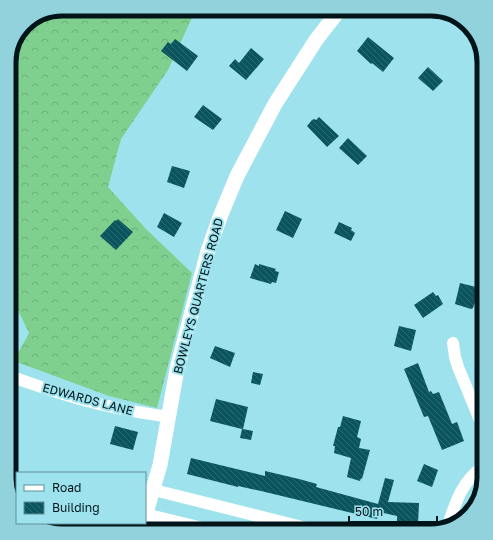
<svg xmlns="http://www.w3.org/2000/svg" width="493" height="540" viewBox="0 0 493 540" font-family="'Golos Text',sans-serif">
  <defs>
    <pattern id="forest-crowns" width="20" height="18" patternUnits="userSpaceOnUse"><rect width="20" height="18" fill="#7fcf8e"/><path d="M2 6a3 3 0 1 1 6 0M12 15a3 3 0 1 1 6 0" fill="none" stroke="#6cb17a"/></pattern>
    <pattern id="building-back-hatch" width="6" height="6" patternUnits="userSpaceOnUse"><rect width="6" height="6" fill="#0a545d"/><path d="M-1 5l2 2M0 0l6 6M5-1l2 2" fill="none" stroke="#2c6870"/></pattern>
  </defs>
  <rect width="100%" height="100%" fill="#9ee2ed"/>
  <path fill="url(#forest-crowns)" d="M62,9H196L168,70L121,139L108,187L146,229L192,273L157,408L109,396L14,361L29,333L15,304L9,299V58L27,22Z"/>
  <g fill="url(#building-back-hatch)">
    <path d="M368,37L394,58L383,72L372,63L371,64L357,51Z"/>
    <path d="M175,39L198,56L187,71L161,51L168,42L171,44Z"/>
    <path d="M251,48L264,59L246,80L229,66L235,59L239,63Z"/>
    <path d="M428,67L443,81L433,91L418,78Z"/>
    <path d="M203,105L222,119L213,130L194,117Z"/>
    <path d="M319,117L339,136L327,147L307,126L312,120L314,119L316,120Z"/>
    <path d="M348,138L367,156L358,165L339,148Z"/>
    <path d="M172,166L190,171L184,188L167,182Z"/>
    <path d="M285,211L302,219L293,238L276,230Z"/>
    <path d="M164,213L182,223L174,237L157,227Z"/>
    <path d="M118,219L133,232L116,250L100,236L115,220L116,221Z"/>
    <path d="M339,222L352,228L351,230L355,233L351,241L334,233Z"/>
    <path d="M255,264L259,266V264L276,269L275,271L279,272L276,283L272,282L271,284L250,278Z"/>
    <path d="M460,283L484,289L481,303L475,302L473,308L471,309L455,304Z"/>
    <path d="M433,292L436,296L438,295L443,304L423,318L414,305Z"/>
    <path d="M399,326L416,330L411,351L394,346Z"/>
    <path d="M215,346L235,353L230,367L210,358Z"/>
    <path d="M418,363L429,392L431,391L433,394L439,392L452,424L457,422L464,441L442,450L428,416L424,417L404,369Z"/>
    <path d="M253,372L263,374L260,385L251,383Z"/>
    <path d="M216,399L248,407L243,429L253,431L251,440L240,438L242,429L210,421Z"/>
    <path d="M343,416L361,421L357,437L361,439L359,448L370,450L362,479L361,478L360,481L347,477L351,458L334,453L335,446H333L338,427H340Z"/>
    <path d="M115,426L138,432L133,450L110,444Z"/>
    <path d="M191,458L265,476V471L299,479L317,484L316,487L378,504L385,478L394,480L388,502L419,503L418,525L397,524V516L379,512L377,519L261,491L238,486V487L187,474Z"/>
    <path d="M424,464L438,470L432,487L417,481Z"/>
  </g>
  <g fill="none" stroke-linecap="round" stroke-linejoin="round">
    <g stroke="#fff" stroke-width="6">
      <path d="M125,523L141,529"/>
      <path d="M85,531L88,523"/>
    </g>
    <g stroke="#fff" stroke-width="12">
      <path d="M453,343L455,357L458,367L484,430"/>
      <path d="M9,376C36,385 63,395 91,402C117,409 143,413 169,417"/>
      <path d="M154,490L318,531"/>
      <path d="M145,514L215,531"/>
      <path d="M448,525C456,501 462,481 484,466"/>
    </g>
    <g stroke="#fff" stroke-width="15">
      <path d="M145,516L160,465L177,369L208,251L220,217L237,176L275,104L316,40L340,9"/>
      <path d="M140,531L143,523"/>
    </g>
  </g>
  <g text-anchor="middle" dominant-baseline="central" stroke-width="4" stroke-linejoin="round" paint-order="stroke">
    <g font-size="12" fill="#00151a" stroke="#9ee2ed">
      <text transform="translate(198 296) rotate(-75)">BOWLEYS QUARTERS ROAD</text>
      <text transform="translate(88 399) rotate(15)">EDWARDS LANE</text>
    </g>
  </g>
  <path d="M0 0H493V540H0ZM62 16H431A46 46 0 0 1 477 62V478A46 46 0 0 1 431 524H62A46 46 0 0 1 16 478V62A46 46 0 0 1 62 16Z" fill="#91d2dc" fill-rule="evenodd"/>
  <path fill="none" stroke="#00151a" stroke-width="5" d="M62 16H431A46 46 0 0 1 477 62V478A46 46 0 0 1 431 524H62A46 46 0 0 1 16 478V62A46 46 0 0 1 62 16Z"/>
  <rect x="16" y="472" width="130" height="52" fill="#9ee2ed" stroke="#5f9099"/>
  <rect x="24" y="485" width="20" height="6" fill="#ffffff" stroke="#5f9099"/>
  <text x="52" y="492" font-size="12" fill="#00151a">Road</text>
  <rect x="24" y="502" width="20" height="12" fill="url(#building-back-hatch)" stroke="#5f9099"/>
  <text x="52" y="512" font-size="12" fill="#00151a">Building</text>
  <path d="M349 516v6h88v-6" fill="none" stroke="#00151a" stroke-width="2"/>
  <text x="355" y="516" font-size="12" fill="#00151a" stroke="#9ee2ed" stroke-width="3" paint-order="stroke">50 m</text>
</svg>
